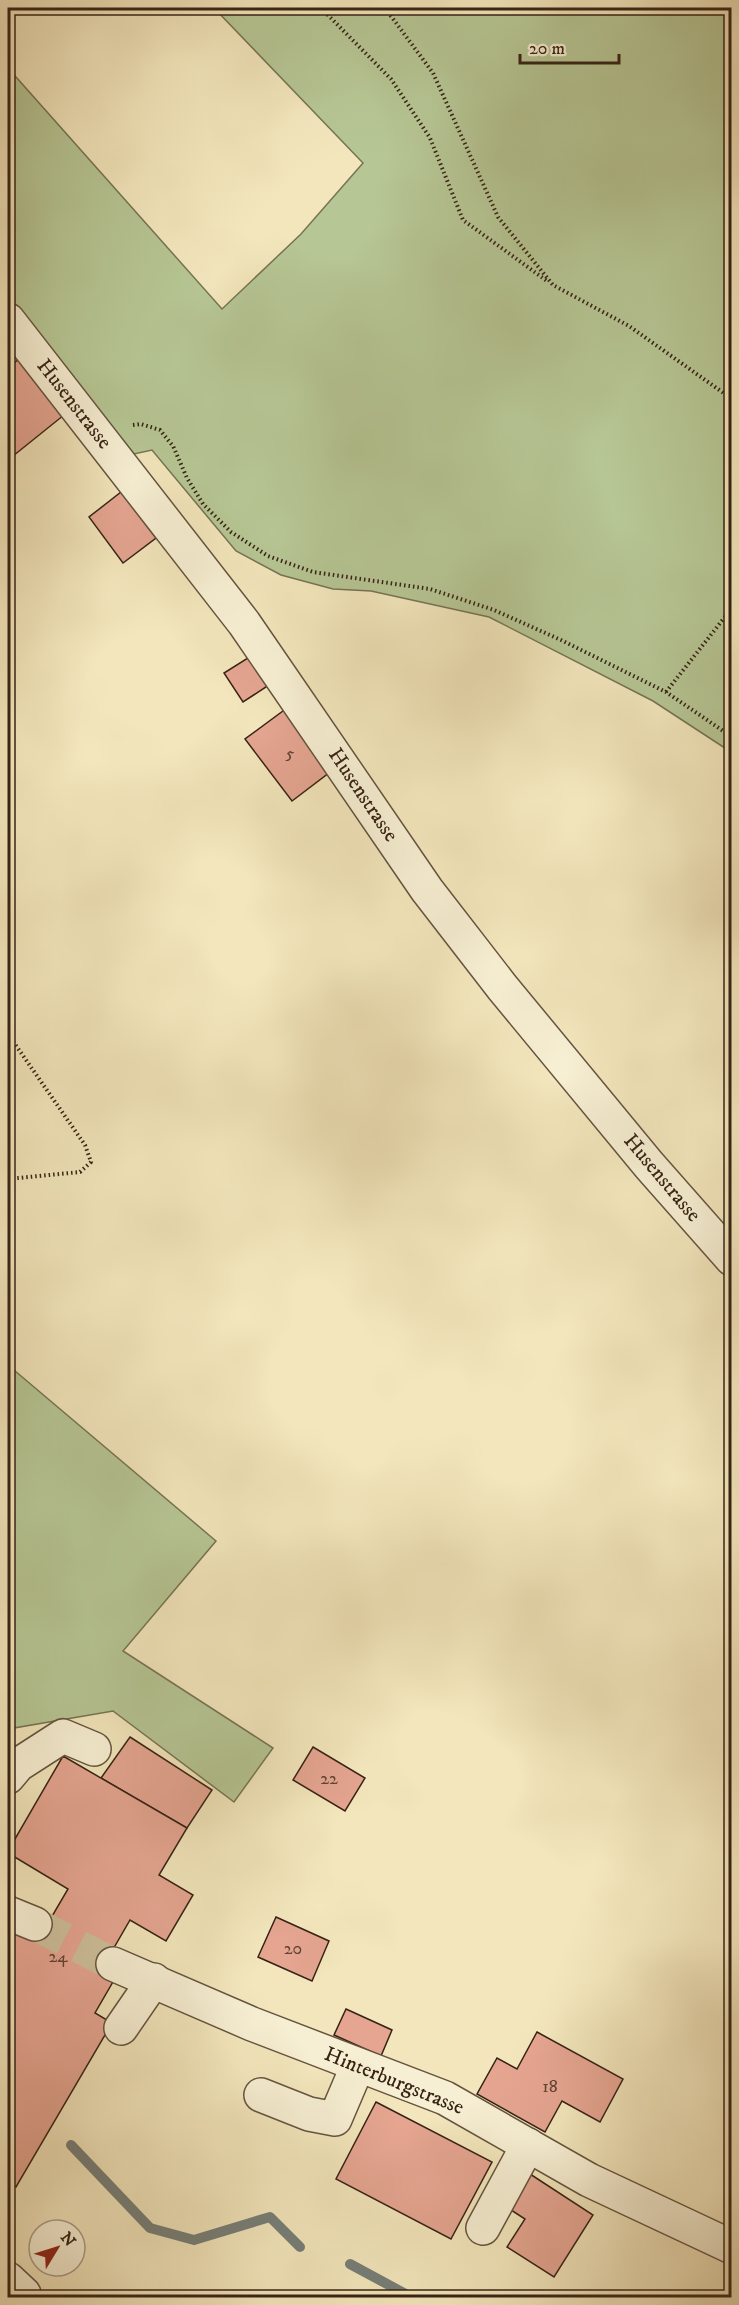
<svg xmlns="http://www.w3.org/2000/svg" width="739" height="2305" viewBox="0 0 739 2305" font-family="'IM FELL DW Pica',serif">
  <rect width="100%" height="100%" fill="#f3e6bc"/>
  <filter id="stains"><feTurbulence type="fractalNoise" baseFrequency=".00333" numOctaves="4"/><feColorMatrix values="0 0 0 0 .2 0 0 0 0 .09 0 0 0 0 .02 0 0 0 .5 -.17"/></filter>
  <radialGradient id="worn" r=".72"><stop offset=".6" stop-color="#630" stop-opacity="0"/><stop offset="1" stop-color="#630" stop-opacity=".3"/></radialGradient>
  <g fill="#b6c694" stroke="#767454" stroke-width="1.5">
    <path d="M214,8H731V752L653,701L489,617L371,591L333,589L281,575L236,551L152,450L134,454L16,309L8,315V68L222,309L301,234L363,163Z"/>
    <path d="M8,1365L216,1541L123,1651L273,1748L234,1802L113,1711L8,1729Z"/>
  </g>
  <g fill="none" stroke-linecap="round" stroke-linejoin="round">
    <g stroke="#767f79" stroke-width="10">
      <path d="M71,2145L150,2228L194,2240L270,2217L300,2247"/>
      <path d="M350,2264L413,2298"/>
    </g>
  </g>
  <g fill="#e5a591" stroke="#362315" stroke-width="1.5">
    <path d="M19,359L64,415L8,460V368Z"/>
    <path d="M121,492L156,538L123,563L89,517Z"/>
    <path d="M251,656L269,685L243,702L224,673Z"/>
    <path d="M287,708L334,769L292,801L245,739Z"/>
    <path d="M130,1737L212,1790L187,1828L101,1778Z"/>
    <path d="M313,1747L365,1778L345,1811L293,1780Z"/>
    <path d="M63,1756L187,1828L159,1875L193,1895L166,1941L130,1920L100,1972L114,1980L95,2013L112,2023L16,2187L8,2182V1943L15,1930L37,1942L68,1889L8,1853V1851Z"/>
    <path d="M276,1917L329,1941L312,1981L258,1957Z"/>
    <path d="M346,2009L392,2030L381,2056L334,2035Z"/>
    <path d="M537,2032L623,2079L600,2122L562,2101L545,2132L477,2094L497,2058L517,2069Z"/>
    <path d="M376,2102L492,2162L451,2239L336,2179Z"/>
    <path d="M530,2174L593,2215L554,2277L507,2247L525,2219L508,2208Z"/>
  </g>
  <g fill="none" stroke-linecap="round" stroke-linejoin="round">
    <path stroke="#cdbf9b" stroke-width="33" stroke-dasharray="33 16" stroke-linecap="butt" d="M35,1924L113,1964"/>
    <g stroke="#65543f" stroke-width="36">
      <g id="minor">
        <path d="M8,320L244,623L427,890L502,987L649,1165L732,1259"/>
        <path d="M8,1777L18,1765L63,1736L94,1749"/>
        <path d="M8,1913L35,1924"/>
        <path d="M113,1964L252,2024L445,2098L589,2180L732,2247"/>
        <path d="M121,2028L154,1980"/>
        <path d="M261,2095L309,2114L335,2119L358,2065"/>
        <path d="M483,2228L528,2145"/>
        <path d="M8,2279L24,2294"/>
      </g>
    </g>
    <g stroke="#362315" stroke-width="4" stroke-dasharray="1.5 3" stroke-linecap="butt">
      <path d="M321,8L391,79L430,138L463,220L547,281"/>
      <path d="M385,8L433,73L498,217L553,285L629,326L732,399"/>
      <path d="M133,425L141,424L160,430L173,446L187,478L203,504L231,532L268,556L313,572L430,589L494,610L561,640L666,692L732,737"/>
      <path d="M666,692L732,608"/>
      <path d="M8,1034L85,1145L91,1162L80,1172L8,1179"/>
    </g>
    <use href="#minor" stroke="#f7efd3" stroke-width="33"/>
  </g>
  <g text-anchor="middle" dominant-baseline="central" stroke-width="4.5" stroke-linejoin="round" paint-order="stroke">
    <g font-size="18" fill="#624434">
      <text x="290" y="754">5</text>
      <text x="329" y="1779">22</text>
      <text x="293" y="1949">20</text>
      <text x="58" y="1957">24</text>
      <text x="550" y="2087">18</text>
    </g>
    <g font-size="21" fill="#362315" stroke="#f7efd3">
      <text transform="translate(74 404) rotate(52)">Husenstrasse</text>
      <text transform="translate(363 795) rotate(56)">Husenstrasse</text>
      <text transform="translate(662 1178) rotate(50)">Husenstrasse</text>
      <text transform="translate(394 2081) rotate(22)">Hinterburgstrasse</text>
    </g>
  </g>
  <rect width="739" height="2305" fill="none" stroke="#f3e6bc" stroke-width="30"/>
  <rect x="9" y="9" width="721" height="2287" fill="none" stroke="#362315" stroke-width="3"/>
  <rect x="15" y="15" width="709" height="2275" fill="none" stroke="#362315" stroke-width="1.5"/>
  <g transform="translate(57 2248) rotate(52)"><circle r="28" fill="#f7efd3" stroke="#aa9d87" stroke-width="1.5"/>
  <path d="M0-4.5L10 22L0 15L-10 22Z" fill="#8f2418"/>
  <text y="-9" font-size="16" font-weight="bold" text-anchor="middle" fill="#362315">N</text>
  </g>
  <path d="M520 54v9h99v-9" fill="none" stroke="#362315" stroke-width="3"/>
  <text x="529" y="54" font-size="18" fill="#362315" stroke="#f7efd3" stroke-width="4.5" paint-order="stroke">20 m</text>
  <rect width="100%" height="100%" filter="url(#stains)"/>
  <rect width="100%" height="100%" fill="url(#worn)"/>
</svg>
